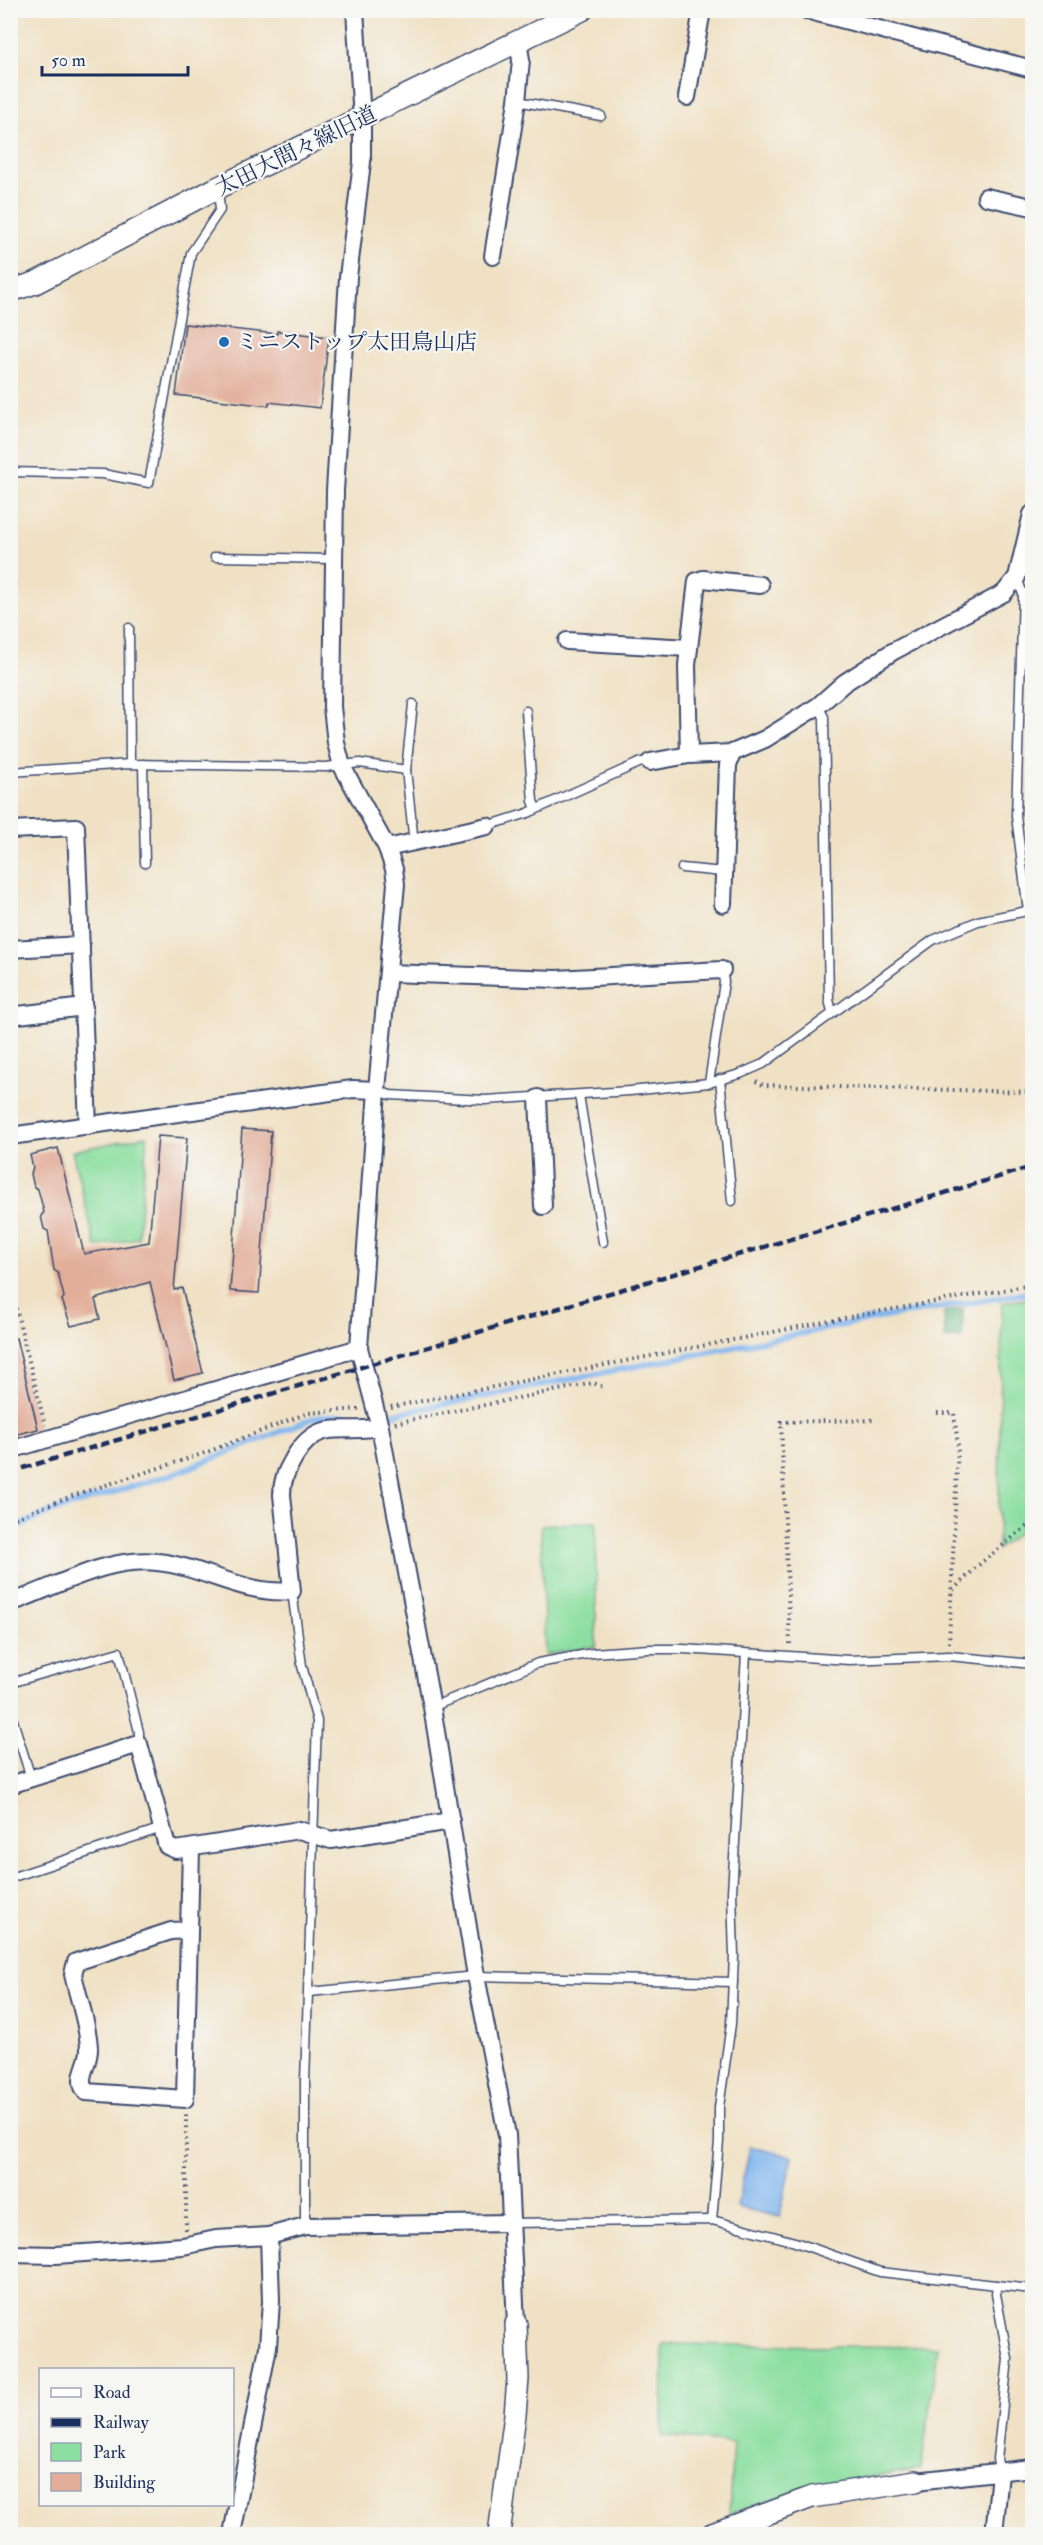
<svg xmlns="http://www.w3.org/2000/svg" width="1043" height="2545" viewBox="0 0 1043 2545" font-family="'IM FELL Double Pica','Noto Serif JP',serif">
  <rect width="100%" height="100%" fill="#f6f6f2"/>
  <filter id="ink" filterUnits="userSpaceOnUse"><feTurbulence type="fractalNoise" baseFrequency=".0167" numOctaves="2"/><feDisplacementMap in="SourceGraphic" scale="12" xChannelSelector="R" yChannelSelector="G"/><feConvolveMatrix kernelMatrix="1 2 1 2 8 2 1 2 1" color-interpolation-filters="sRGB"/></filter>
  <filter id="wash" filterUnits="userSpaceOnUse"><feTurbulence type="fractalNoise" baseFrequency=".008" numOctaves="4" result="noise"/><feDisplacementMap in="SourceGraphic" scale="24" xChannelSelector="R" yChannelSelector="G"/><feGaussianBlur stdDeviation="1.35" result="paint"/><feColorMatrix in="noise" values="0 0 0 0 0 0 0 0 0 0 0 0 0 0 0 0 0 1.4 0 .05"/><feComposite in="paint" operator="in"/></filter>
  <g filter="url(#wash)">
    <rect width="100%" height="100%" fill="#f0e1c4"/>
    <g fill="#8cdfa0" stroke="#54877f" stroke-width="1.5">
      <path d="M147,1136L138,1238L96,1247L72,1151Z"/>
      <path d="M1032,1298V1522L998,1549L1002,1303Z"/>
      <path d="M596,1522V1646L545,1655L541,1525Z"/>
      <path d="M663,2344L938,2347L921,2469L799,2489L729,2514L733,2443L662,2436Z"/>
    </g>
    <path fill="#71be86" stroke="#467672" stroke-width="1.5" d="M963,1309L962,1338H945L944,1312Z"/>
    <path fill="#80b5ee" stroke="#4e72a6" stroke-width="1.5" d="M750,2147L792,2156L780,2217L737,2207Z"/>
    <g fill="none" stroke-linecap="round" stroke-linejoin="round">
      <g stroke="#80b5ee" stroke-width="6">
        <path d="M390,1415L884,1317L1032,1292"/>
        <path d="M10,1530L50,1512L176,1473L314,1418L338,1415L363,1417"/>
      </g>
    </g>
    <g id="blocks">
      <g fill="#e2ae99">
        <path d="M185,324L277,334V331L329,337L320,408L269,402V406L176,395Z"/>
        <path d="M242,1129L271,1131L259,1293L230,1291Z"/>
        <path d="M158,1136L187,1138L174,1290L182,1288L203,1373L174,1380L150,1282L95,1299L100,1319L71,1326L62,1300L64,1297L58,1273L54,1270L48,1231L44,1229L41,1216L44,1212L38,1189L34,1187L31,1174L33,1168L30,1155L58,1148L84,1254L149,1242Z"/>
        <path d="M16,1338L38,1429L10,1436V1339Z"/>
      </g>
    </g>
  </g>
  <g filter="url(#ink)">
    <use href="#blocks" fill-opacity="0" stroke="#3b4a6d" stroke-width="1.5"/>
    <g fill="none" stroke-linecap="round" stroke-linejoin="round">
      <g stroke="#3b4a6d" stroke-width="11">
        <g id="service">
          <path d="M517,101L601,116"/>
          <path d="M10,472L103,474L149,483L191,253L220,210L219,199L215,189"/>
          <path d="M215,557L335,559"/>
          <path d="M1017,578L1023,594L1016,816L1028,911"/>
          <path d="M10,584H11"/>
          <path d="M129,628L130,764"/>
          <path d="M413,704L406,770L414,843"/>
          <path d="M818,706L824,717L829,1000L832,1011"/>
          <path d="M526,711L533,801L536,809"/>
          <path d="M143,764L145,863"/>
          <path d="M10,772L130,764L326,767L360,763L406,770"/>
          <path d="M487,826L528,813L641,762H650"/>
          <path d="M682,868L723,872"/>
          <path d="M720,1079L732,1201"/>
          <path d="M709,1083L724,982L722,970"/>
          <path d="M377,1090L390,1095L485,1100L630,1091L709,1083L740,1074L763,1064L933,940L978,921L1032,910"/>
          <path d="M579,1095L603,1242"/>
          <path d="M292,1591L302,1666L317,1721L305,2082V2226"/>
          <path d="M10,1683L119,1652L139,1732V1744"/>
          <path d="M432,1707L538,1663L593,1653L649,1649H683L849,1660L949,1656L1032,1664"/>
          <path d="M10,1711L31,1778"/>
          <path d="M10,1878L162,1828"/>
          <path d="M309,1992L476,1976L733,1982"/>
          <path d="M712,2220L719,2141V2107L731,2024L734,1956L732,1892L746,1654"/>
          <path d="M512,2223L712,2220L795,2242L880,2272L1032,2289"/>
          <path d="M997,2285L996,2294L1008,2359L997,2459L1000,2472"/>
        </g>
      </g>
      <g stroke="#3b4a6d" stroke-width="20">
        <g id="minor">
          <path d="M355,10L362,119V162L348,277L335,491L332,707L336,743L342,766L387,848L394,869L396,884L377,1090L359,1348L380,1427L432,1707L476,1976L507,2135L516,2324"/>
          <path d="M806,10L1032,69"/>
          <path d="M687,97L702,10"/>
          <path d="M986,197L1032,207"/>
          <path d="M493,256L517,101L521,60L518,41"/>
          <path d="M567,641L689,648"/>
          <path d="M689,755L687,665L697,581L703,579L760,585"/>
          <path d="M650,762L689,755L732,753L765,739L818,706L844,683L892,652L1004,593L1017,577L1032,514"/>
          <path d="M10,830L76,827L88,1126"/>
          <path d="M387,848L487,826"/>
          <path d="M723,904L728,765L732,753"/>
          <path d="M10,949L81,945"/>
          <path d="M388,973L556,979L722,970"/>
          <path d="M10,1016L84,1007"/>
          <path d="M538,1098L543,1206"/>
          <path d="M10,1136L353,1089L377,1090"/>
          <path d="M10,1450L359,1348"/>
          <path d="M10,1603C56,1587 108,1556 157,1562C202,1566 245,1596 292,1591L282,1495C282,1479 287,1470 295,1456C320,1416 341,1435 380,1427"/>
          <path d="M10,1785L139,1744L167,1846L176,1850L299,1830L331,1840L451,1821"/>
          <path d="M189,1930L171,1931L76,1962L73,1974C78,1998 88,2023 89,2048C90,2064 75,2078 86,2092L185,2099L191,1849"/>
          <path d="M10,2254L56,2255L183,2246L216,2239L269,2236L305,2226L512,2223"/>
          <path d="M916,2481L1032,2468"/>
          <path d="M232,2534L268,2347L271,2301L269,2236"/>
          <path d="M994,2534L1000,2473"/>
        </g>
      </g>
      <g stroke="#3b4a6d" stroke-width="24">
        <g id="tertiary">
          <path d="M10,291L35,283L215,189L582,10"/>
          <path d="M499,2534L515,2415L518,2379L516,2324"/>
          <path d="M712,2534L812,2497L916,2481"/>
        </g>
      </g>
      <g stroke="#3b4a6d" stroke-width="4" stroke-dasharray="1.5 4.5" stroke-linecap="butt">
        <path d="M756,1081L763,1085L1032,1092"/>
        <path d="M10,1232V1235"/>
        <path d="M10,1285L45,1425"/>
        <path d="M391,1407L860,1315L1032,1285"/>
        <path d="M937,1413H954L958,1446L949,1643"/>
        <path d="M395,1423L593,1383L606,1388"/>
        <path d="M10,1520L72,1496L202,1454L308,1413L359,1409"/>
        <path d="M953,1590L981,1563L1032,1522"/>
        <path d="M790,1644L781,1422L876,1420"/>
        <path d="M186,2230V2114"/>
      </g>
      <use href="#service" stroke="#fff" stroke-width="8"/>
      <use href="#minor" stroke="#fff" stroke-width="16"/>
      <use href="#tertiary" stroke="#fff" stroke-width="21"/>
      <path stroke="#1b2f5e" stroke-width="4.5" stroke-dasharray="9 4.5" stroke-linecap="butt" d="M10,1472L1032,1167"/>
    </g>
  </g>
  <circle fill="#1f6fb2" stroke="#f6f6f2" stroke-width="2" cx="224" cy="342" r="6"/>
  <g text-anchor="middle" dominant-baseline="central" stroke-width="4.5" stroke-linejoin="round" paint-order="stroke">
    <g font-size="22" fill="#1b2f5e" stroke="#f6f6f2">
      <text transform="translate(296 151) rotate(-26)">太田大間々線旧道</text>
    </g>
    <g font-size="22" fill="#1b2f5e" stroke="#f6f6f2" text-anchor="start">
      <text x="236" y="342">ミニストップ太田鳥山店</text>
    </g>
  </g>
  <rect width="1043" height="2545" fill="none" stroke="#f6f6f2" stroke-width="36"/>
  <rect x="39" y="2368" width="195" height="138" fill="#f6f6f2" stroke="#9ea6b7" stroke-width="1.5"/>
  <rect x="51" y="2388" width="30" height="9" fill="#ffffff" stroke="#9ea6b7" stroke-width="1.5"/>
  <text x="93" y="2398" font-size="18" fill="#1b2f5e">Road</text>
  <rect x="51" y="2418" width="30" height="9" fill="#1b2f5e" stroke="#9ea6b7" stroke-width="1.5"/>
  <text x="93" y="2428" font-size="18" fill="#1b2f5e">Railway</text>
  <rect x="51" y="2443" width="30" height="18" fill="#8cdfa0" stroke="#9ea6b7" stroke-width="1.5"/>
  <text x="93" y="2458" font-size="18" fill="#1b2f5e">Park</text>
  <rect x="51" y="2473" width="30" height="18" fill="#e2ae99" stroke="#9ea6b7" stroke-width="1.5"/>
  <text x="93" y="2488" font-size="18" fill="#1b2f5e">Building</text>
  <path d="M42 66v9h146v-9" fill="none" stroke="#1b2f5e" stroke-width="3"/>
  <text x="51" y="66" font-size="18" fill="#1b2f5e" stroke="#f6f6f2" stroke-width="4.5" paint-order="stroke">50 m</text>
</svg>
